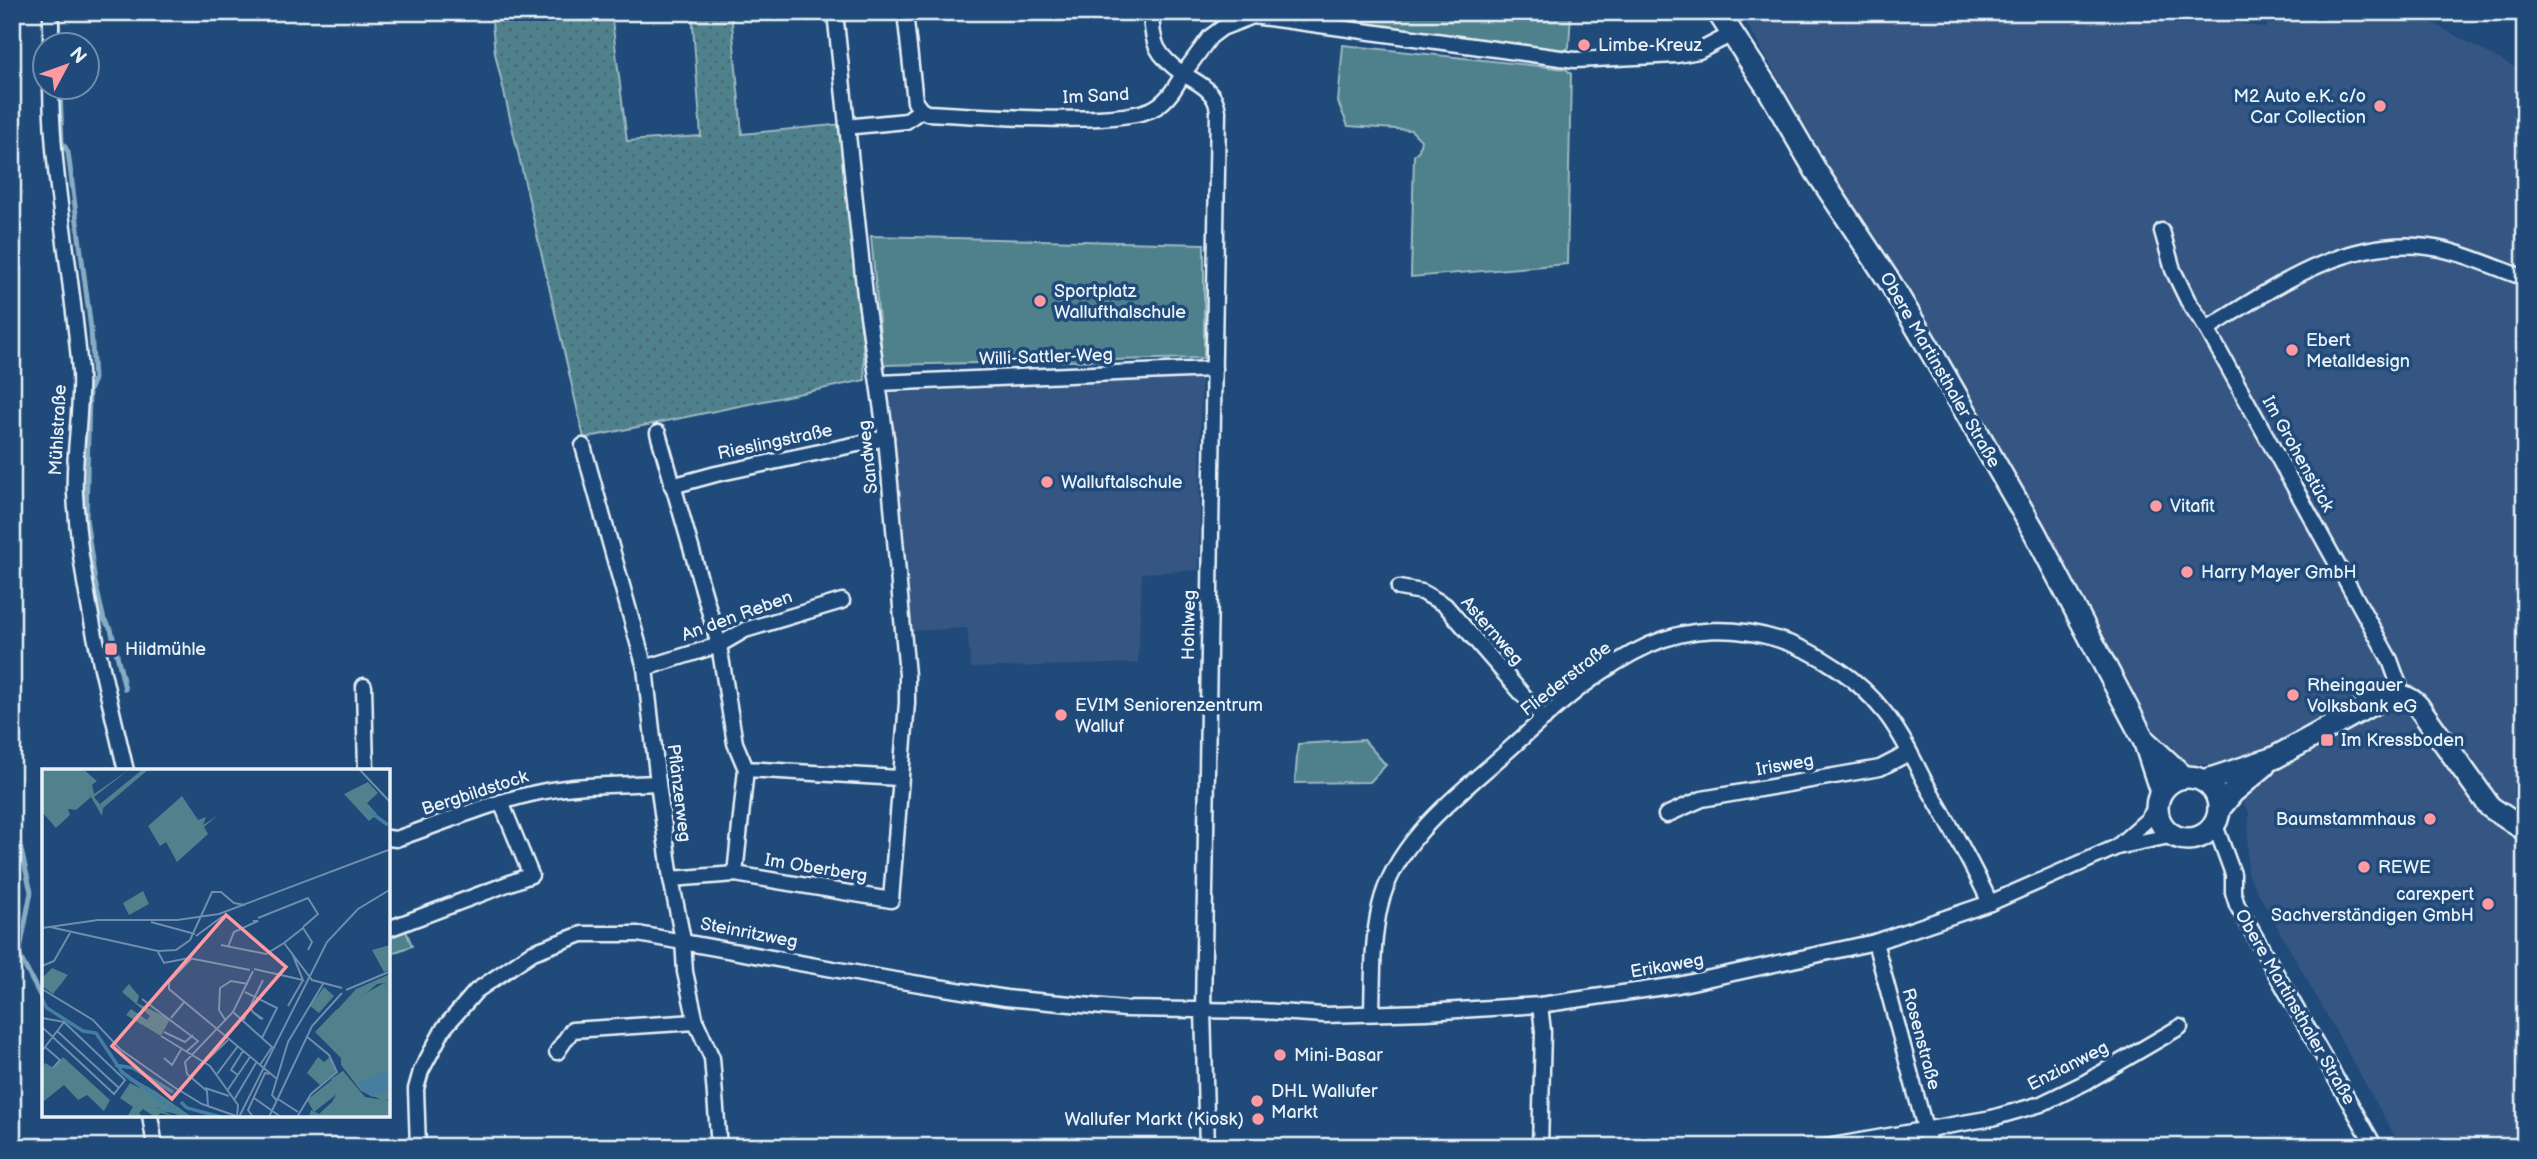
<svg xmlns="http://www.w3.org/2000/svg" width="2537" height="1159" viewBox="0 0 2537 1159" font-family="'Balsamiq Sans',sans-serif">
  <defs>
    <pattern id="garden-dots" width="8" height="8" patternUnits="userSpaceOnUse" patternTransform="scale(1.75)"><rect width="8" height="8" fill="#50818c"/><path d="M2 2h.1M6 6h.1" fill="none" stroke="#4c676e" stroke-width="1.8" stroke-linecap="round"/></pattern>
  </defs>
  <rect width="100%" height="100%" fill="#1f4a7a"/>
  <filter id="ink" filterUnits="userSpaceOnUse"><feTurbulence type="fractalNoise" baseFrequency=".0143" numOctaves="2"/><feDisplacementMap in="SourceGraphic" scale="14" xChannelSelector="R" yChannelSelector="G"/><feConvolveMatrix kernelMatrix="1 2 1 2 8 2 1 2 1" color-interpolation-filters="sRGB"/></filter>
  <g filter="url(#ink)">
    <g fill="#365683">
      <path d="M1740,12H2172L2266,28L2273,12H2412L2525,73V1147H2401L2247,873L2249,812L2219,764H2187L2170,757Z"/>
      <path d="M1201,374L1199,570L1142,573L1138,663L971,668L967,628L913,631L883,394Z"/>
    </g>
    <g fill="#50818c" stroke="#9cb9c2" stroke-width="2">
      <path d="M1261,12H1571L1569,47L1565,51L1351,22Z"/>
      <path d="M1343,45L1566,69L1571,74L1567,264L1411,277L1414,155L1419,150L1421,140L1411,130L1348,126L1338,102Z"/>
      <path d="M871,236L1204,244V358L883,365Z"/>
      <path d="M1364,740L1386,765L1370,782L1295,783L1298,744Z"/>
      <path d="M404,926L412,946L389,954L388,932Z"/>
    </g>
    <path fill="url(#garden-dots)" stroke="#9cb9c2" stroke-width="2" d="M491,12H611L627,141L701,136L692,12H731L742,134L843,124L859,273L865,380L584,438L495,53Z"/>
    <g fill="none" stroke-linecap="round" stroke-linejoin="round">
      <g stroke="#87acc4" stroke-width="5">
        <path d="M58,12L59,46"/>
        <path d="M60,88L62,142L68,152L91,329L94,379L89,391L86,518L95,582L104,620L111,629L125,689"/>
        <path d="M12,812L31,892L19,955L44,1003"/>
      </g>
      <g stroke="#e8f1f8" stroke-width="19">
        <g id="street">
          <path d="M51,12V46"/>
          <path d="M905,12L915,102L921,110L927,113C973,115 1123,128 1156,107C1169,99 1176,86 1183,74C1156,55 1152,44 1151,12"/>
          <path d="M51,88C52,183 73,277 80,372C82,413 73,454 75,494C80,588 105,680 126,771"/>
          <path d="M855,126L906,121L921,110"/>
          <path d="M2162,231L2173,270L2188,301L2207,329L2390,660L2403,696"/>
          <path d="M2207,329C2273,288 2346,236 2428,247C2461,251 2493,267 2525,278"/>
          <path d="M879,383L1214,369"/>
          <path d="M658,433L719,645L735,743L746,769L899,778"/>
          <path d="M583,446L645,668L658,783L671,879L683,940L685,972L696,1022L712,1058L719,1147"/>
          <path d="M672,486L716,474L886,438"/>
          <path d="M1399,588L1422,592L1445,605L1544,719"/>
          <path d="M645,668L719,645L745,630L842,601"/>
          <path d="M364,686L366,771"/>
          <path d="M1666,815L1702,799L1880,768L1909,753"/>
          <path d="M2215,825L2233,874V892L2237,905L2375,1147"/>
          <path d="M388,838L396,839C443,823 491,802 540,792C578,784 619,785 658,783"/>
          <path d="M2120,844L2147,820L2157,806"/>
          <path d="M735,874L746,769"/>
          <path d="M671,879L735,874L891,900L907,703V675L886,438L865,295L835,12"/>
          <path d="M388,929L531,875L501,802"/>
          <path d="M1875,942L1930,1147"/>
          <path d="M1372,1012C1373,976 1372,941 1380,906C1396,837 1464,791 1513,746C1554,709 1598,668 1649,645C1732,608 1831,644 1885,713C1901,733 1913,759 1925,782C1948,822 1971,861 1990,903"/>
          <path d="M557,1052L572,1030L696,1022"/>
          <path d="M150,1115L155,1147"/>
          <path d="M418,1147L416,1089L421,1071L444,1028L476,991L533,952L582,934H638L889,979L1006,998L1060,1003L1125,1009L1261,1011L1325,1015L1426,1012L1540,1005L1678,985L1875,942L1990,903L2117,847L2174,835"/>
          <path d="M1207,1147L1203,1011L1218,111C1216,91 1199,83 1183,74L1210,37L1222,28L1253,16L1575,60L1677,55L1699,51L1732,34"/>
          <path d="M1540,1147L1543,1031L1540,1005"/>
          <path d="M1826,1147L1992,1118L2041,1104L2086,1082L2180,1027"/>
        </g>
      </g>
      <g stroke="#e8f1f8" stroke-width="26">
        <g id="secondary">
          <path d="M1718,12L1769,90L1816,171L1891,284L1933,355L2034,531L2144,740L2161,792"/>
          <path d="M2144,740L2184,777"/>
          <circle cx="2188" cy="808" r="31"/>
          <path d="M2204,781L2274,758L2383,698C2397,694 2408,695 2418,706L2490,807L2525,830"/>
          <path d="M2220,808L2233,792L2264,766"/>
        </g>
      </g>
      <use href="#street" stroke="#1f4a7a" stroke-width="14"/>
      <use href="#secondary" stroke="#1f4a7a" stroke-width="21"/>
    </g>
  </g>
  <g fill="#ff9aa2" stroke="#1f4a7a" stroke-width="2.5">
    <circle cx="1584" cy="45" r="7"/>
    <circle cx="2380" cy="106" r="7"/>
    <circle cx="1040" cy="301" r="7"/>
    <circle cx="2292" cy="350" r="7"/>
    <circle cx="1047" cy="482" r="7"/>
    <circle cx="2156" cy="506" r="7"/>
    <circle cx="2187" cy="572" r="7"/>
    <rect x="104" y="642" width="14" height="14" rx="3.5"/>
    <circle cx="2293" cy="695" r="7"/>
    <circle cx="1061" cy="715" r="7"/>
    <rect x="2320" y="733" width="14" height="14" rx="3.5"/>
    <circle cx="2430" cy="819" r="7"/>
    <circle cx="2364" cy="867" r="7"/>
    <circle cx="2488" cy="904" r="7"/>
    <circle cx="1280" cy="1055" r="7"/>
    <circle cx="1257" cy="1101" r="7"/>
    <circle cx="1258" cy="1119" r="7"/>
  </g>
  <g text-anchor="middle" dominant-baseline="central" stroke-width="7" stroke-linejoin="round" paint-order="stroke">
    <g font-size="18" fill="#e8f1f8" stroke="#1f4a7a" text-anchor="start">
      <text x="1598" y="45">Limbe-Kreuz</text>
      <text x="2366" y="96" text-anchor="end">M2 Auto e.K. c/o<tspan x="2366" dy="21">Car Collection</tspan></text>
      <text x="1054" y="291">Sportplatz<tspan x="1054" dy="21">Wallufthalschule</tspan></text>
      <text x="2306" y="340">Ebert<tspan x="2306" dy="21">Metalldesign</tspan></text>
      <text x="1061" y="482">Walluftalschule</text>
      <text x="2170" y="506">Vitafit</text>
      <text x="2201" y="572">Harry Mayer GmbH</text>
      <text x="125" y="649">Hildmühle</text>
      <text x="2307" y="685">Rheingauer<tspan x="2307" dy="21">Volksbank eG</tspan></text>
      <text x="1075" y="705">EVIM Seniorenzentrum<tspan x="1075" dy="21">Walluf</tspan></text>
      <text x="2341" y="740">Im Kressboden</text>
      <text x="2416" y="819" text-anchor="end">Baumstammhaus</text>
      <text x="2378" y="867">REWE</text>
      <text x="2474" y="894" text-anchor="end">carexpert<tspan x="2474" dy="21">Sachverständigen GmbH</tspan></text>
      <text x="1294" y="1055">Mini-Basar</text>
      <text x="1271" y="1091">DHL Wallufer<tspan x="1271" dy="21">Markt</tspan></text>
      <text x="1244" y="1119" text-anchor="end">Wallufer Markt (Kiosk)</text>
    </g>
    <g font-size="18" fill="#e8f1f8" stroke="#1f4a7a">
      <text transform="translate(1096 96) rotate(-3)">Im Sand</text>
      <text transform="translate(1046 357) rotate(-2)">Willi-Sattler-Weg</text>
      <text transform="translate(1940 370) rotate(60)">Obere Martinsthaler Straße</text>
      <text transform="translate(58 430) rotate(-87)">Mühlstraße</text>
      <text transform="translate(775 442) rotate(-12)">Rieslingstraße</text>
      <text transform="translate(2298 454) rotate(61)">Im Grohenstück</text>
      <text transform="translate(868 457) rotate(-96)">Sandweg</text>
      <text transform="translate(737 616) rotate(-20)">An den Reben</text>
      <text transform="translate(1189 625) rotate(-89)">Hohlweg</text>
      <text transform="translate(1492 631) rotate(49)">Asternweg</text>
      <text transform="translate(1566 679) rotate(-38)">Fliederstraße</text>
      <text transform="translate(1785 765) rotate(-10)">Irisweg</text>
      <text transform="translate(475 793) rotate(-18)">Bergbildstock</text>
      <text transform="translate(679 793) rotate(83)">Pflänzerweg</text>
      <text transform="translate(816 868) rotate(9)">Im Oberberg</text>
      <text transform="translate(749 933) rotate(11)">Steinritzweg</text>
      <text transform="translate(1667 966) rotate(-10)">Erikaweg</text>
      <text transform="translate(2295 1007) rotate(60)">Obere Martinsthaler Straße</text>
      <text transform="translate(1921 1039) rotate(75)">Rosenstraße</text>
      <text transform="translate(2068 1066) rotate(-27)">Enzianweg</text>
    </g>
  </g>
  <g transform="translate(42 769)">
    <rect width="348" height="348" fill="#1f4a7a"/>
    <path d="M101,0H107L61,39L58,35ZM326,13L336,24L325,34L335,45L327,52L302,25ZM101,122L107,135L87,146L81,134ZM10,199L26,206L11,225L0,217V209ZM342,214L348,224V330L342,332L319,322L299,296V289L273,263L294,241ZM301,302L326,334L348,335V348H305L295,325L272,343L265,331ZM76,303L115,326L120,332L115,339L133,348L119,344L113,348L101,340L97,344L101,348H85L91,338L78,329L88,314L100,320Z" fill="#50818c"/>
    <path d="M0,0H41L55,12L50,16L52,25L88,0L52,28L61,39L60,47L49,28L34,41L26,40L28,46L14,59L0,43ZM140,27L156,51L164,48L161,56L175,47L162,58L166,65L135,93L124,73L118,77L106,57ZM348,205V224L342,214L335,215L309,237L296,240L314,220ZM301,302L323,328L348,332V346L267,348L269,341L277,345L290,333L295,324L289,310ZM92,310L113,322L150,348L120,342L115,338L120,331L87,311Z" fill="#50818c"/>
    <path d="M282,218L292,227L277,244L268,237Z" fill="#50818c"/>
    <path d="M348,176V201L342,203L330,181ZM87,215L97,227L95,234L128,250L119,267L84,246L89,240L105,251L108,247L80,223ZM21,288L68,331L62,342L45,326L36,331L22,316L2,332L0,298L3,294L12,299ZM276,288L282,293L288,288L294,303L278,316L265,304Z" fill="#50818c"/>
    <path d="M349,299L348,308L322,320L348,310V320L330,328L322,323L316,314Z" fill="#467ea2"/>
    <path fill="none" stroke="#467ea2" stroke-width="3.5" d="M324,40L346,56M0,230L5,239L41,262L54,264L80,303L141,348M73,296L91,299L131,323M139,333L145,339L179,348"/>
    <path fill="none" stroke="#6f8dac" stroke-width="2" d="M317,0L349,34M216,149L266,129L276,145L261,158M109,153L153,165M8,158L116,182M0,159L56,151H135L177,145L349,80M154,167L181,147M242,174L261,159L270,173L266,181M179,176L224,185L242,174L270,211L300,219M186,178L192,163L216,152H211M116,182L134,181L148,171L170,123H179L192,134L203,136M116,183L122,194L147,189L208,201M150,189L127,213V220L235,310M0,197L12,192L28,164M212,200L261,211L250,184M0,220L51,251L78,280L132,318L160,335L197,348M304,221L349,202M203,223L235,239L220,269M100,230L156,272L145,282M246,237L261,211M208,240H209L211,243L218,249L221,250L211,243M191,243L230,278L218,296M0,249L22,253L83,311L72,325L0,258M129,249L143,232M184,252L177,241L178,219L189,212L206,215M201,252L221,211M15,262L77,319M122,263L143,273L151,266M119,267L168,297L196,336L195,347M3,278L18,291L11,299M0,282L22,253M122,289L130,296L140,279M163,293L186,271M175,305L196,277M196,306L189,301L201,282M163,319L187,327M185,322L208,288M212,329L239,348M236,330L256,343M192,331L214,294M235,332L230,326L246,273L281,215M166,337L165,322L145,305L143,293L191,243L211,202M197,348L285,173L316,140L349,120M211,348L206,341L223,304L227,305M227,348L270,257L300,224M255,348L269,325L295,303L287,286L264,267"/>
    <path fill="#ff9aa2" fill-opacity="0.15" stroke="#ff9aa2" stroke-width="3.5" d="M184,146L244,198L130,330L70,277Z"/>
    <rect width="348" height="348" fill="none" stroke="#e8f1f8" stroke-width="3.5"/>
  </g>
  <rect width="2537" height="1159" fill="none" stroke="#1f4a7a" stroke-width="42"/>
  <rect x="21" y="21" width="2495" height="1117" fill="none" stroke="#e8f1f8" stroke-width="2.5" filter="url(#ink)"/>
  <g transform="translate(66 66) rotate(49)"><circle r="33" fill="#1f4a7a" stroke="#6f8dac" stroke-width="2"/>
  <path d="M0-5L12 26L0 18L-12 26Z" fill="#ff9aa2"/>
  <text y="-10" font-size="19" font-weight="bold" text-anchor="middle" fill="#e8f1f8">N</text>
  </g>
</svg>
